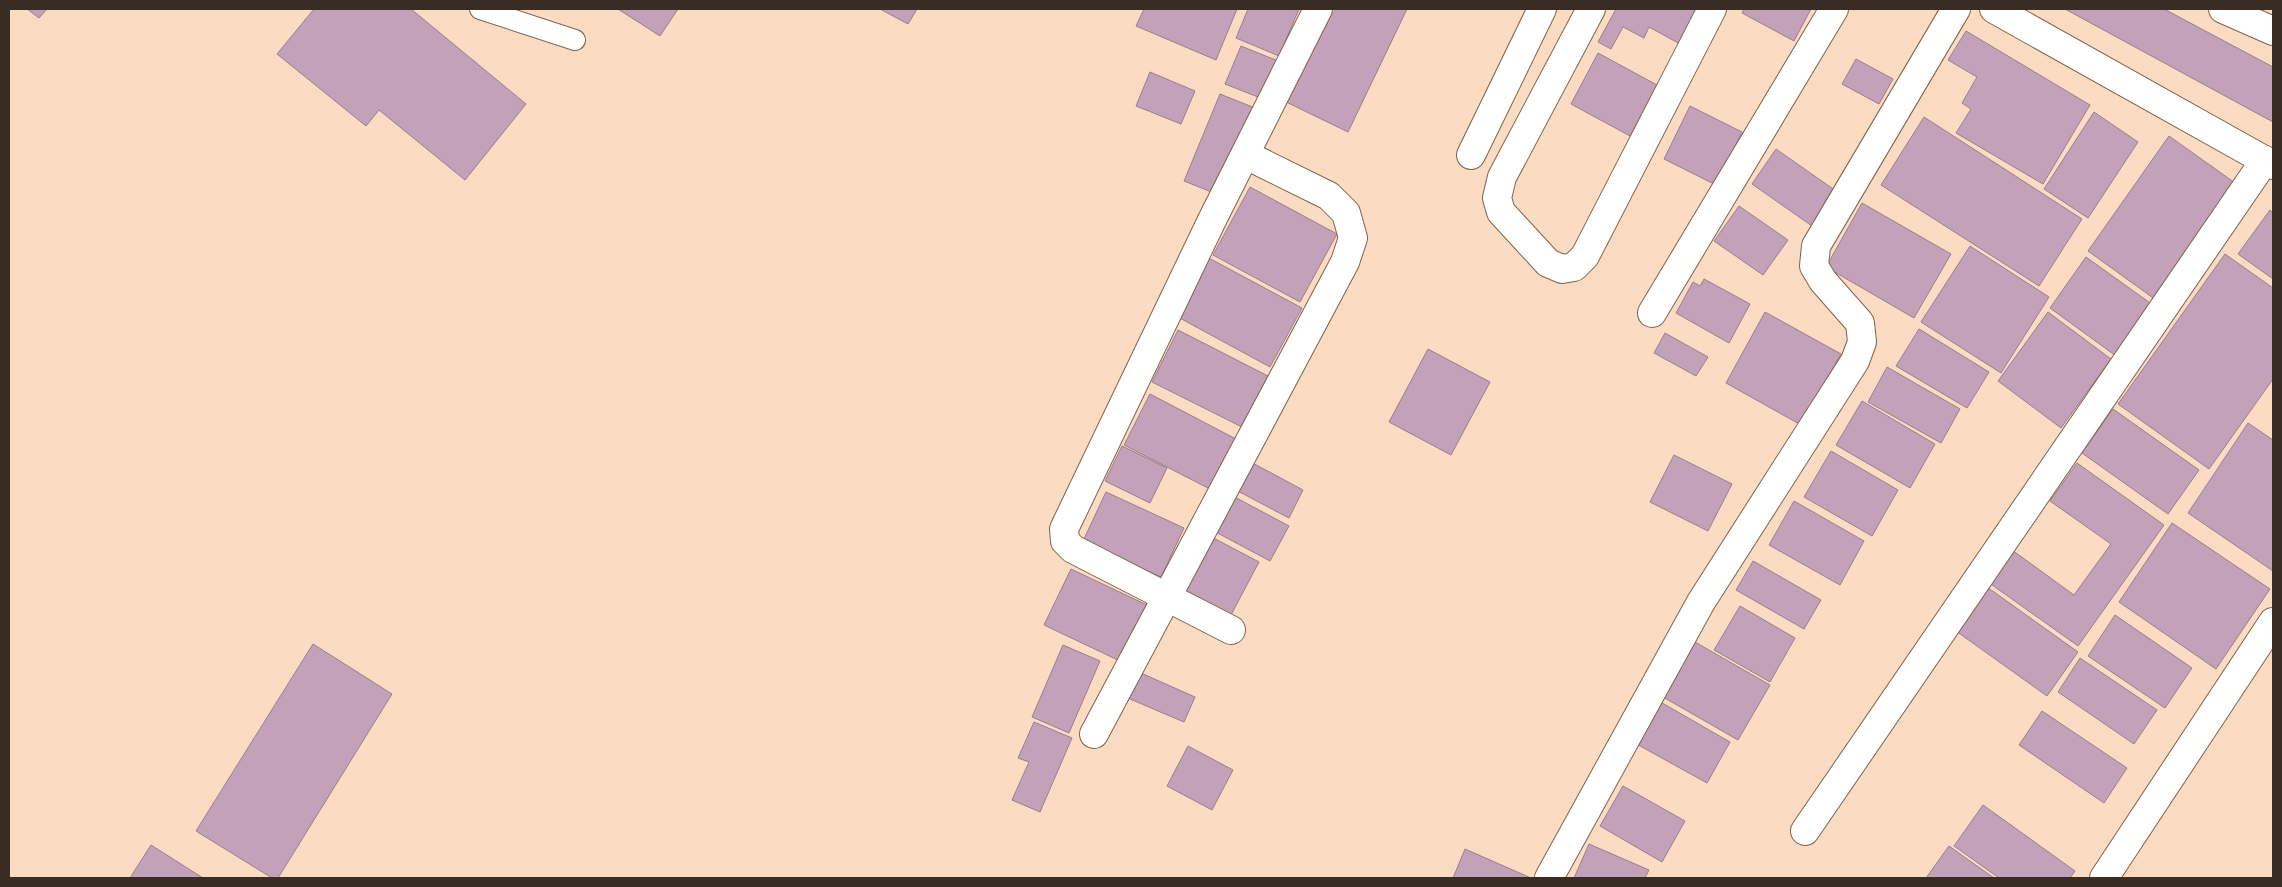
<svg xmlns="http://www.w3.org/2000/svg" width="2282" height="887" viewBox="0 0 2282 887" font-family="'Archivo Narrow',sans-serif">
  <rect width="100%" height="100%" fill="#fbdbc1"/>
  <g fill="#c3a2b9" stroke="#9b7c91">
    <path d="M27,9H47L39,18Z"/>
    <path d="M314,9H411L526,104L465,180L379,110L366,126L277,54Z"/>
    <path d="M618,9H678L660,36Z"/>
    <path d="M880,9H917L908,24Z"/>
    <path d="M1144,9H1237L1216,60L1136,26Z"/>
    <path d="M1248,9H1299L1279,56L1236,38Z"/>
    <path d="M1323,9H1407L1348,132L1280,99Z"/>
    <path d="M1616,9H1699L1680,44L1649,27L1644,38L1623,27L1611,49L1598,42Z"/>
    <path d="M1744,9H1811L1794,41L1742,13Z"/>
    <path d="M2065,9H2164L2273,67V122Z"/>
    <path d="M1966,31L2090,105L2043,184L1956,133L1971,109L1962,103L1977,77L1948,60Z"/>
    <path d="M1241,46L1278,61L1263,99L1225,84Z"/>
    <path d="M1598,53L1657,85L1630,136L1571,104Z"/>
    <path d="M1856,59L1893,79L1879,104L1842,84Z"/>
    <path d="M1150,72L1195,91L1181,124L1136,106Z"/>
    <path d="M1220,94L1255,108L1219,195L1184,181Z"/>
    <path d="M1690,106L1742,132L1716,185L1664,159Z"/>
    <path d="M2094,112L2138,142L2088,218L2044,189Z"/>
    <path d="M1924,117L2082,219L2039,286L1881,185Z"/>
    <path d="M2169,136L2238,185L2156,300L2088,251Z"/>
    <path d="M1776,149L1836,191L1812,226L1752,184Z"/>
    <path d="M1250,187L1337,234L1300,302L1213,255Z"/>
    <path d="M1862,203L1951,254L1914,318L1826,267Z"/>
    <path d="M1739,206L1788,240L1763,275L1714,241Z"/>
    <path d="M2270,210L2273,213V279L2238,254Z"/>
    <path d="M1970,246L2049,297L2001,373L1921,322Z"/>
    <path d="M2225,254L2273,288V379L2209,469L2118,404Z"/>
    <path d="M1207,257L1302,308L1270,367L1176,316Z"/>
    <path d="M2086,257L2153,305L2116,356L2050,308Z"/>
    <path d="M1704,279L1750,304L1729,343L1676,313L1693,282L1700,286Z"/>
    <path d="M1765,312L1841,354L1801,425L1726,383Z"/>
    <path d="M2048,312L2111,359L2061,428L1998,381Z"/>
    <path d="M1919,329L1989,372L1967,408L1896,366Z"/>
    <path d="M1178,330L1268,376L1242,427L1152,382Z"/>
    <path d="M1665,333L1708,357L1696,376L1654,353Z"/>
    <path d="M1428,349L1490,382L1451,455L1389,422Z"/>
    <path d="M1887,367L1960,409L1941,443L1868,402Z"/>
    <path d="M1150,394L1236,439L1210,489L1124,445Z"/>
    <path d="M1862,401L1935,444L1910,488L1836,445Z"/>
    <path d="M2113,409L2199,470L2168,514L2082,453Z"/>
    <path d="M2248,423L2273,440V571L2188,513Z"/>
    <path d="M1122,446L1167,468L1150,503L1105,481Z"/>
    <path d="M1831,451L1898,490L1872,536L1804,497Z"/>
    <path d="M1674,455L1732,484L1708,531L1650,502Z"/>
    <path d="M1247,460L1303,490L1289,518L1232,488Z"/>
    <path d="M2077,463L2164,525L2078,646L1988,582L2012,550L2074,595L2111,544L2050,501Z"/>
    <path d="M1106,492L1184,528L1161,577L1083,541Z"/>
    <path d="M1229,494L1289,526L1270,561L1210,529Z"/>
    <path d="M1794,501L1864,541L1840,585L1769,545Z"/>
    <path d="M2172,523L2270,589L2216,669L2119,602Z"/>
    <path d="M1206,534L1259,562L1231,615L1179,587Z"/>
    <path d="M1753,561L1821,600L1804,629L1736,590Z"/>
    <path d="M1071,569L1149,606L1122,662L1044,625Z"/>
    <path d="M1987,587L2078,652L2047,696L1956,631Z"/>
    <path d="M1740,606L1795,638L1770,682L1714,650Z"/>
    <path d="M2115,615L2192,668L2165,708L2088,656Z"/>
    <path d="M1695,642L1770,685L1738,740L1663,697Z"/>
    <path d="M313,644L392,694L278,878H272L196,831Z"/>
    <path d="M1063,645L1100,661L1069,733L1032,717Z"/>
    <path d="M2080,658L2157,710L2134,744L2058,692Z"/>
    <path d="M1134,670L1195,697L1184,722L1123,696Z"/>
    <path d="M1657,700L1730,742L1707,783L1633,742Z"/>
    <path d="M2042,711L2127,768L2104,803L2019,745Z"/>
    <path d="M1034,722L1072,738L1040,812L1012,800L1029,762L1018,758Z"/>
    <path d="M1188,746L1233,770L1212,810L1167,786Z"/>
    <path d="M1623,786L1685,821L1662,862L1600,826Z"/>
    <path d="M1983,805L2075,871L2070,878H1999L1954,846Z"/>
    <path d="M1589,844L1649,870L1645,878H1574Z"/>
    <path d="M151,845L203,878H130Z"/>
    <path d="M1949,846L1994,878H1926Z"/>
    <path d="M1465,849L1531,878H1453Z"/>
  </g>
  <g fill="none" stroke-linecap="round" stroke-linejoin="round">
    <g stroke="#7e634c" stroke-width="22">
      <path id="service" d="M480,9L575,40"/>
    </g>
    <g stroke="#7e634c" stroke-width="30">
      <g id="minor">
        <path d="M1591,9L1502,177L1497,198L1501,212L1548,263L1562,269L1574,267L1585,256L1712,9"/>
        <path d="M1994,9L2273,165"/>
        <path d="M2223,9L2273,31"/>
        <path d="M1471,155L1542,9"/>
        <path d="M1652,313L1834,9"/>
        <path d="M1231,630L1073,549L1065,541L1064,529L1212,220L1318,9"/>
        <path d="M1094,734L1345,262L1353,238L1346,213L1329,196L1246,155"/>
        <path d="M1805,831L2265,160"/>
        <path d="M1549,878L1701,602L1855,361L1862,342L1860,323L1823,281L1814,266L1816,246L1956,9"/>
        <path d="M2104,878L2273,622"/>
      </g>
    </g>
    <use href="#service" stroke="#fff" stroke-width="20"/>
    <use href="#minor" stroke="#fff" stroke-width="28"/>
  </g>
  <rect width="2282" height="887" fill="none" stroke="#392d23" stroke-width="20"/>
</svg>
